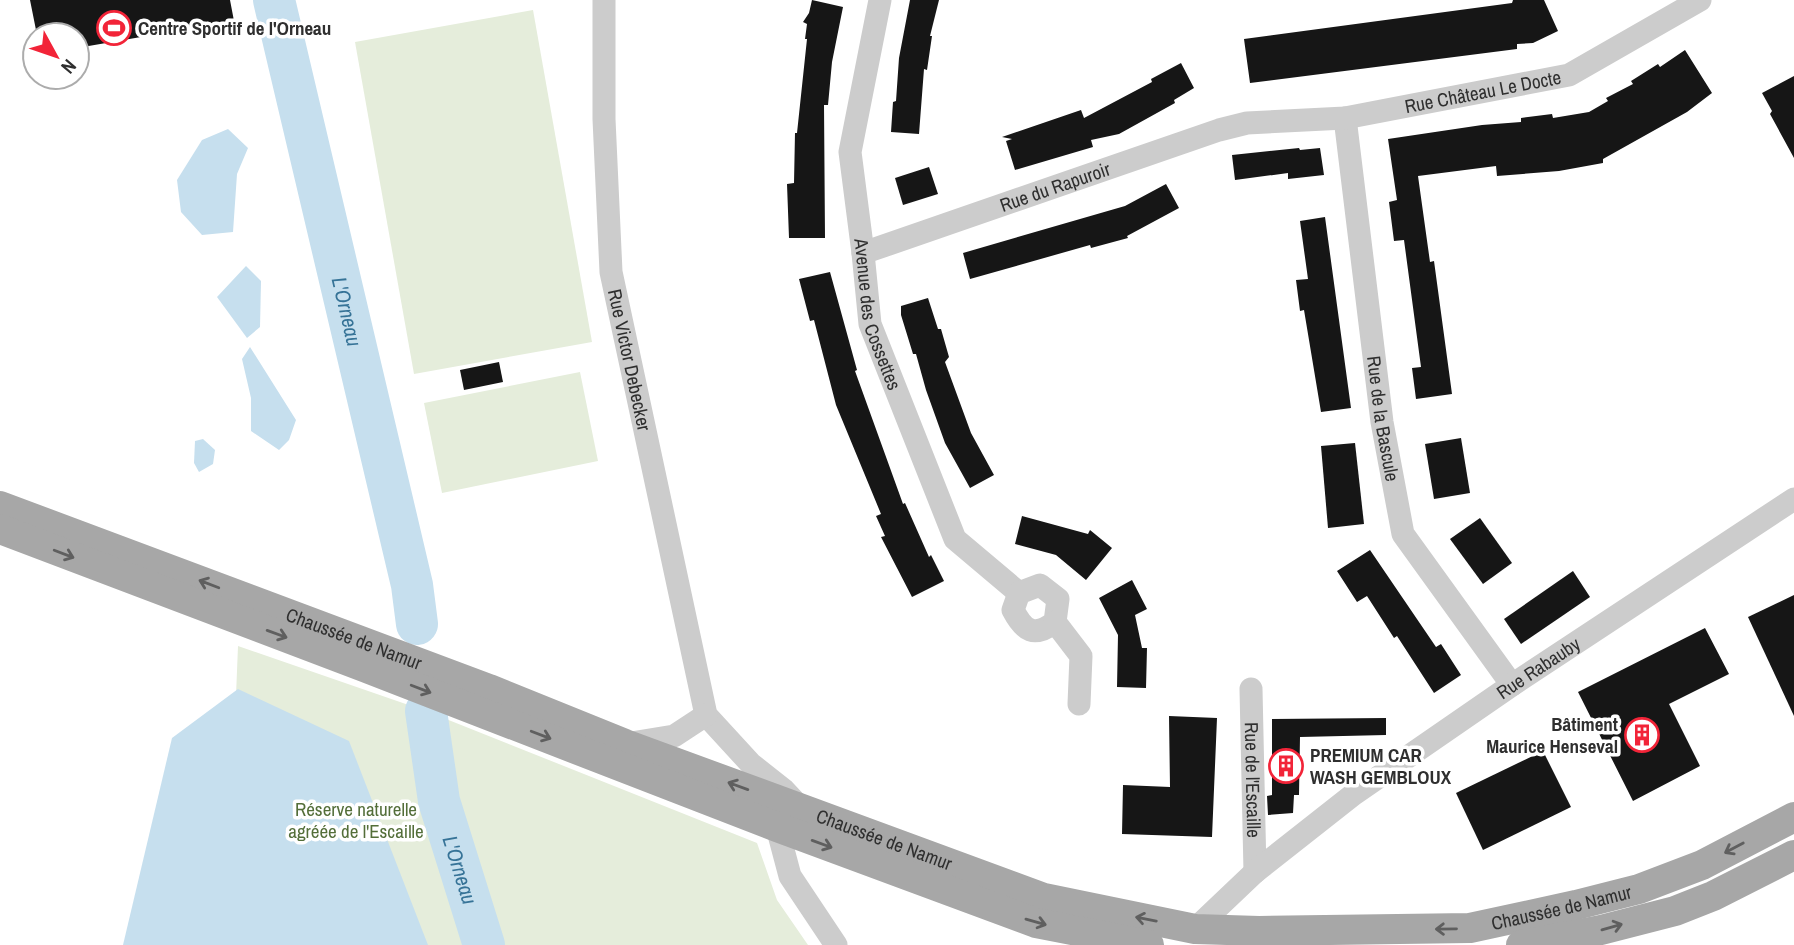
<svg xmlns="http://www.w3.org/2000/svg" width="1794" height="945" viewBox="0 0 1794 945" font-family="'Archivo Narrow',sans-serif">
  <rect width="100%" height="100%" fill="#fff"/>
  <g fill="#e5eddb">
    <path d="M533,10L592,342L414,374L355,42Z"/>
    <path d="M580,372L598,461L442,493L424,403Z"/>
    <path d="M238,646L426,711L757,843L777,900L808,945H226Z"/>
  </g>
  <g fill="#c6dfee">
    <path d="M228,129L248,148L237,174L233,232L202,235L181,212L177,180L202,140Z"/>
    <path d="M246,266L261,281L260,327L247,338L217,297Z"/>
    <path d="M250,347L296,420L289,440L279,450L251,431V398L242,359Z"/>
    <path d="M203,439L215,450L213,464L199,472L194,463L195,441Z"/>
    <path d="M238,689L349,741L428,945H123L172,738Z"/>
  </g>
  <g fill="none" stroke-linecap="round" stroke-linejoin="round">
    <g stroke="#c6dfee" stroke-width="42">
      <path id="s1" d="M274,0L412,585L417,624"/>
      <path id="s2" d="M426,711L439,801L484,945"/>
    </g>
  </g>
  <g fill="#161616">
    <path d="M30,0H230L234,21L77,48V35H37Z"/>
    <path d="M812,0L843,7L832,62L828,105H824L825,238H789L787,184L794,183L795,133H797L807,39H805L807,24L803,22L809,13Z"/>
    <path d="M910,0H939L930,36H932L927,70L924,69L919,134L891,132L893,102L896,101L899,58Z"/>
    <path d="M1513,0H1544L1558,31L1533,43L1517,44V49L1250,83L1244,39L1512,3Z"/>
    <path d="M1685,50L1712,93L1687,112L1603,159V163L1559,171L1497,176L1496,166L1418,176L1430,262L1434,261L1452,394L1416,399L1412,368L1421,367L1404,240L1394,241L1389,202L1397,200L1388,139L1482,125L1521,122V118L1552,114L1553,118L1589,112L1608,101L1606,98L1633,84L1631,81L1658,64L1660,67Z"/>
    <path d="M1181,63L1194,88L1174,100L1175,103L1119,134L1091,140L1093,147L1015,170L1006,141L1012,139L1002,137L1081,110L1084,118L1152,82L1151,79Z"/>
    <path d="M1794,76V158L1770,114L1772,111L1762,93Z"/>
    <path d="M1299,148L1300,150L1320,148L1324,175L1288,179V173L1235,180L1232,155Z"/>
    <path d="M929,167L938,194L903,205L895,178Z"/>
    <path d="M1166,184L1179,208L1127,236L1128,238L1091,248L1090,245L970,279L963,253L1125,206Z"/>
    <path d="M1325,217L1351,408L1321,412L1304,310L1300,311L1296,280L1308,279L1300,221Z"/>
    <path d="M830,272L857,370L855,371L903,504L905,503L929,557L931,555L944,581L912,597L881,537L885,536L876,516L881,514L836,405L814,320L810,321L799,279Z"/>
    <path d="M928,298L938,329H941L949,357L945,362L971,433L994,475L970,488L945,443L926,390L916,354H913L901,315V306Z"/>
    <path d="M499,362L503,382L464,390L460,370Z"/>
    <path d="M1461,438L1470,493L1434,499L1425,444Z"/>
    <path d="M1355,443L1364,524L1328,528L1321,446Z"/>
    <path d="M1022,516L1088,534L1090,530L1112,548L1086,580L1056,555L1015,544Z"/>
    <path d="M1480,518L1512,563L1483,584L1450,539Z"/>
    <path d="M1370,550L1436,647L1441,644L1461,675L1434,693L1397,636L1394,638L1367,596L1357,602L1337,571Z"/>
    <path d="M1573,571L1590,597L1521,644L1504,619Z"/>
    <path d="M1132,580L1147,609L1135,615L1142,648H1147L1146,688L1117,687L1118,635L1099,598Z"/>
    <path d="M1794,595V716L1748,617Z"/>
    <path d="M1705,628L1729,674L1669,704L1700,766L1633,801L1578,692Z"/>
    <path d="M1169,716L1217,718L1212,837L1122,834L1123,785L1170,787Z"/>
    <path d="M1386,718V735L1300,737L1299,795H1294L1293,813L1268,815L1267,796L1272,795V719Z"/>
    <path d="M1543,751L1571,807L1483,850L1456,793Z"/>
  </g>
  <g fill="none" stroke-linecap="round" stroke-linejoin="round">
    <g stroke="#ccc" stroke-width="23">
      <path id="s3" d="M604,0V119L611,272L706,715L751,764L784,790L798,805"/>
      <path id="s4" d="M880,0L850,152L863,253L870,324L955,539L1019,593"/>
      <path id="s5" d="M1345,118L1382,422L1403,534L1512,685"/>
      <path id="s6" d="M863,253L1219,130L1247,123L1345,118L1569,75L1700,0"/>
      <path d="M1040,585L1058,599L1055,622C1034,638 1024,631 1013,610L1019,593Z"/>
      <path d="M1055,622L1081,656L1079,704"/>
      <path id="s7" d="M1251,689L1255,872"/>
      <path d="M625,744L674,736L706,715"/>
      <path d="M777,827L790,876L836,945"/>
      <path id="s8" d="M1195,929L1255,872L1354,794L1512,685L1794,499"/>
    </g>
    <g stroke="#a7a7a7" stroke-width="30">
      <path id="s9" d="M0,506L489,689L625,744L1044,898L1195,929L1259,931L1470,928L1576,905L1639,889L1702,865L1794,817"/>
      <path d="M0,529L364,667L777,827L1036,923L1149,945"/>
      <path d="M1521,945L1601,930L1675,911L1713,896L1794,855"/>
    </g>
  </g>
  <defs><path id="oneway-shaft" d="M-6 0H5M1.5-3L5.5 0L1.5 3" fill="none" stroke-width="1.6" stroke-linecap="round" stroke-linejoin="round" transform="scale(1.75)"/></defs>
  <g stroke="#5f5f5f">
    <use href="#oneway-shaft" transform="translate(64 554) rotate(21)"/>
    <use href="#oneway-shaft" transform="translate(209 584) rotate(-159)"/>
    <use href="#oneway-shaft" transform="translate(277 634) rotate(20)"/>
    <use href="#oneway-shaft" transform="translate(421 689) rotate(21)"/>
    <use href="#oneway-shaft" transform="translate(541 735) rotate(21)"/>
    <use href="#oneway-shaft" transform="translate(738 786) rotate(-160)"/>
    <use href="#oneway-shaft" transform="translate(822 844) rotate(20)"/>
    <use href="#oneway-shaft" transform="translate(1734 848) rotate(152)"/>
    <use href="#oneway-shaft" transform="translate(1146 919) rotate(-169)"/>
    <use href="#oneway-shaft" transform="translate(1036 922) rotate(16)"/>
    <use href="#oneway-shaft" transform="translate(1612 927) rotate(-16)"/>
    <use href="#oneway-shaft" transform="translate(1446 929) rotate(179)"/>
  </g>
  <defs>
    <g id="stadium-ring" transform="scale(1.75)"><circle r="9.5" fill="#fff" stroke="#f22438" stroke-width="1.5"/><path d="M0-5a6.5 5 0 1 0 0 10a6.5 5 0 1 0 0-10ZM-3.5-1.8h7v3.6h-7Z" fill="#f22438"/></g>
    <g id="building-ring" transform="scale(1.75)"><circle r="9.5" fill="#fff" stroke="#f22438" stroke-width="1.5"/><path d="M-4-6H4V6H1V3H-1V6H-4ZM-2.5-4.3h1.7v1.8h-1.7ZM.8-4.3h1.7v1.8H.8ZM-2.5-1h1.7V.8h-1.7ZM.8-1h1.7V.8H.8Z" fill="#f22438"/></g>
  </defs>
  <g fill-rule="evenodd">
    <use href="#stadium-ring" x="114" y="28"/>
    <use href="#building-ring" x="1642" y="735"/>
    <use href="#building-ring" x="1286" y="766"/>
  </g>
  <g text-anchor="middle" dominant-baseline="central" stroke-width="7" stroke-linejoin="round" paint-order="stroke">
    <g font-size="19" font-weight="bold" fill="#2f2f2f" stroke="#fff" text-anchor="start">
      <text x="138" y="28">Centre Sportif de l'Orneau</text>
      <text x="1618" y="724" text-anchor="end">Bâtiment<tspan x="1618" dy="22">Maurice Henseval</tspan></text>
      <text x="1310" y="755">PREMIUM CAR<tspan x="1310" dy="22">WASH GEMBLOUX</tspan></text>
    </g>
    <g font-size="19" fill="#2f2f2f" stroke="#fff">
      <text stroke="none"><textPath href="#s6" startOffset="644">Rue Château Le Docte</textPath></text>
      <text stroke="none"><textPath href="#s6" startOffset="203">Rue du Rapuroir</textPath></text>
      <text stroke="none"><textPath href="#s4" startOffset="320">Avenue des Cossettes</textPath></text>
      <text stroke="none"><textPath href="#s3" startOffset="362">Rue Victor Debecker</textPath></text>
      <text stroke="none"><textPath href="#s5" startOffset="303">Rue de la Bascule</textPath></text>
      <text stroke="none"><textPath href="#s9" startOffset="378">Chaussée de Namur</textPath></text>
      <text stroke="none"><textPath href="#s8" startOffset="432">Rue Rabauby</textPath></text>
      <text stroke="none"><textPath href="#s7" startOffset="91">Rue de l'Escaille</textPath></text>
      <text stroke="none"><textPath href="#s9" startOffset="945">Chaussée de Namur</textPath></text>
      <text stroke="none"><textPath href="#s9" startOffset="1638">Chaussée de Namur</textPath></text>
    </g>
    <g font-size="19" fill="#536e39" stroke="#fff">
      <text x="356" y="809">Réserve naturelle<tspan x="356" dy="22">agréée de l'Escaille</tspan></text>
    </g>
    <g font-size="21" font-style="italic" fill="#367397" stroke="#fff">
      <text stroke="none"><textPath href="#s1" startOffset="320">L'Orneau</textPath></text>
      <text stroke="none"><textPath href="#s2" startOffset="163">L'Orneau</textPath></text>
    </g>
  </g>
  <g transform="translate(56 56) rotate(130)"><circle r="33" fill="#ffffff" stroke="#acacac" stroke-width="2"/>
  <path d="M0-5L12 26L0 18L-12 26Z" fill="#f22438"/>
  <text y="-10" font-size="19" font-weight="bold" text-anchor="middle" fill="#2f2f2f">N</text>
  </g>
</svg>
